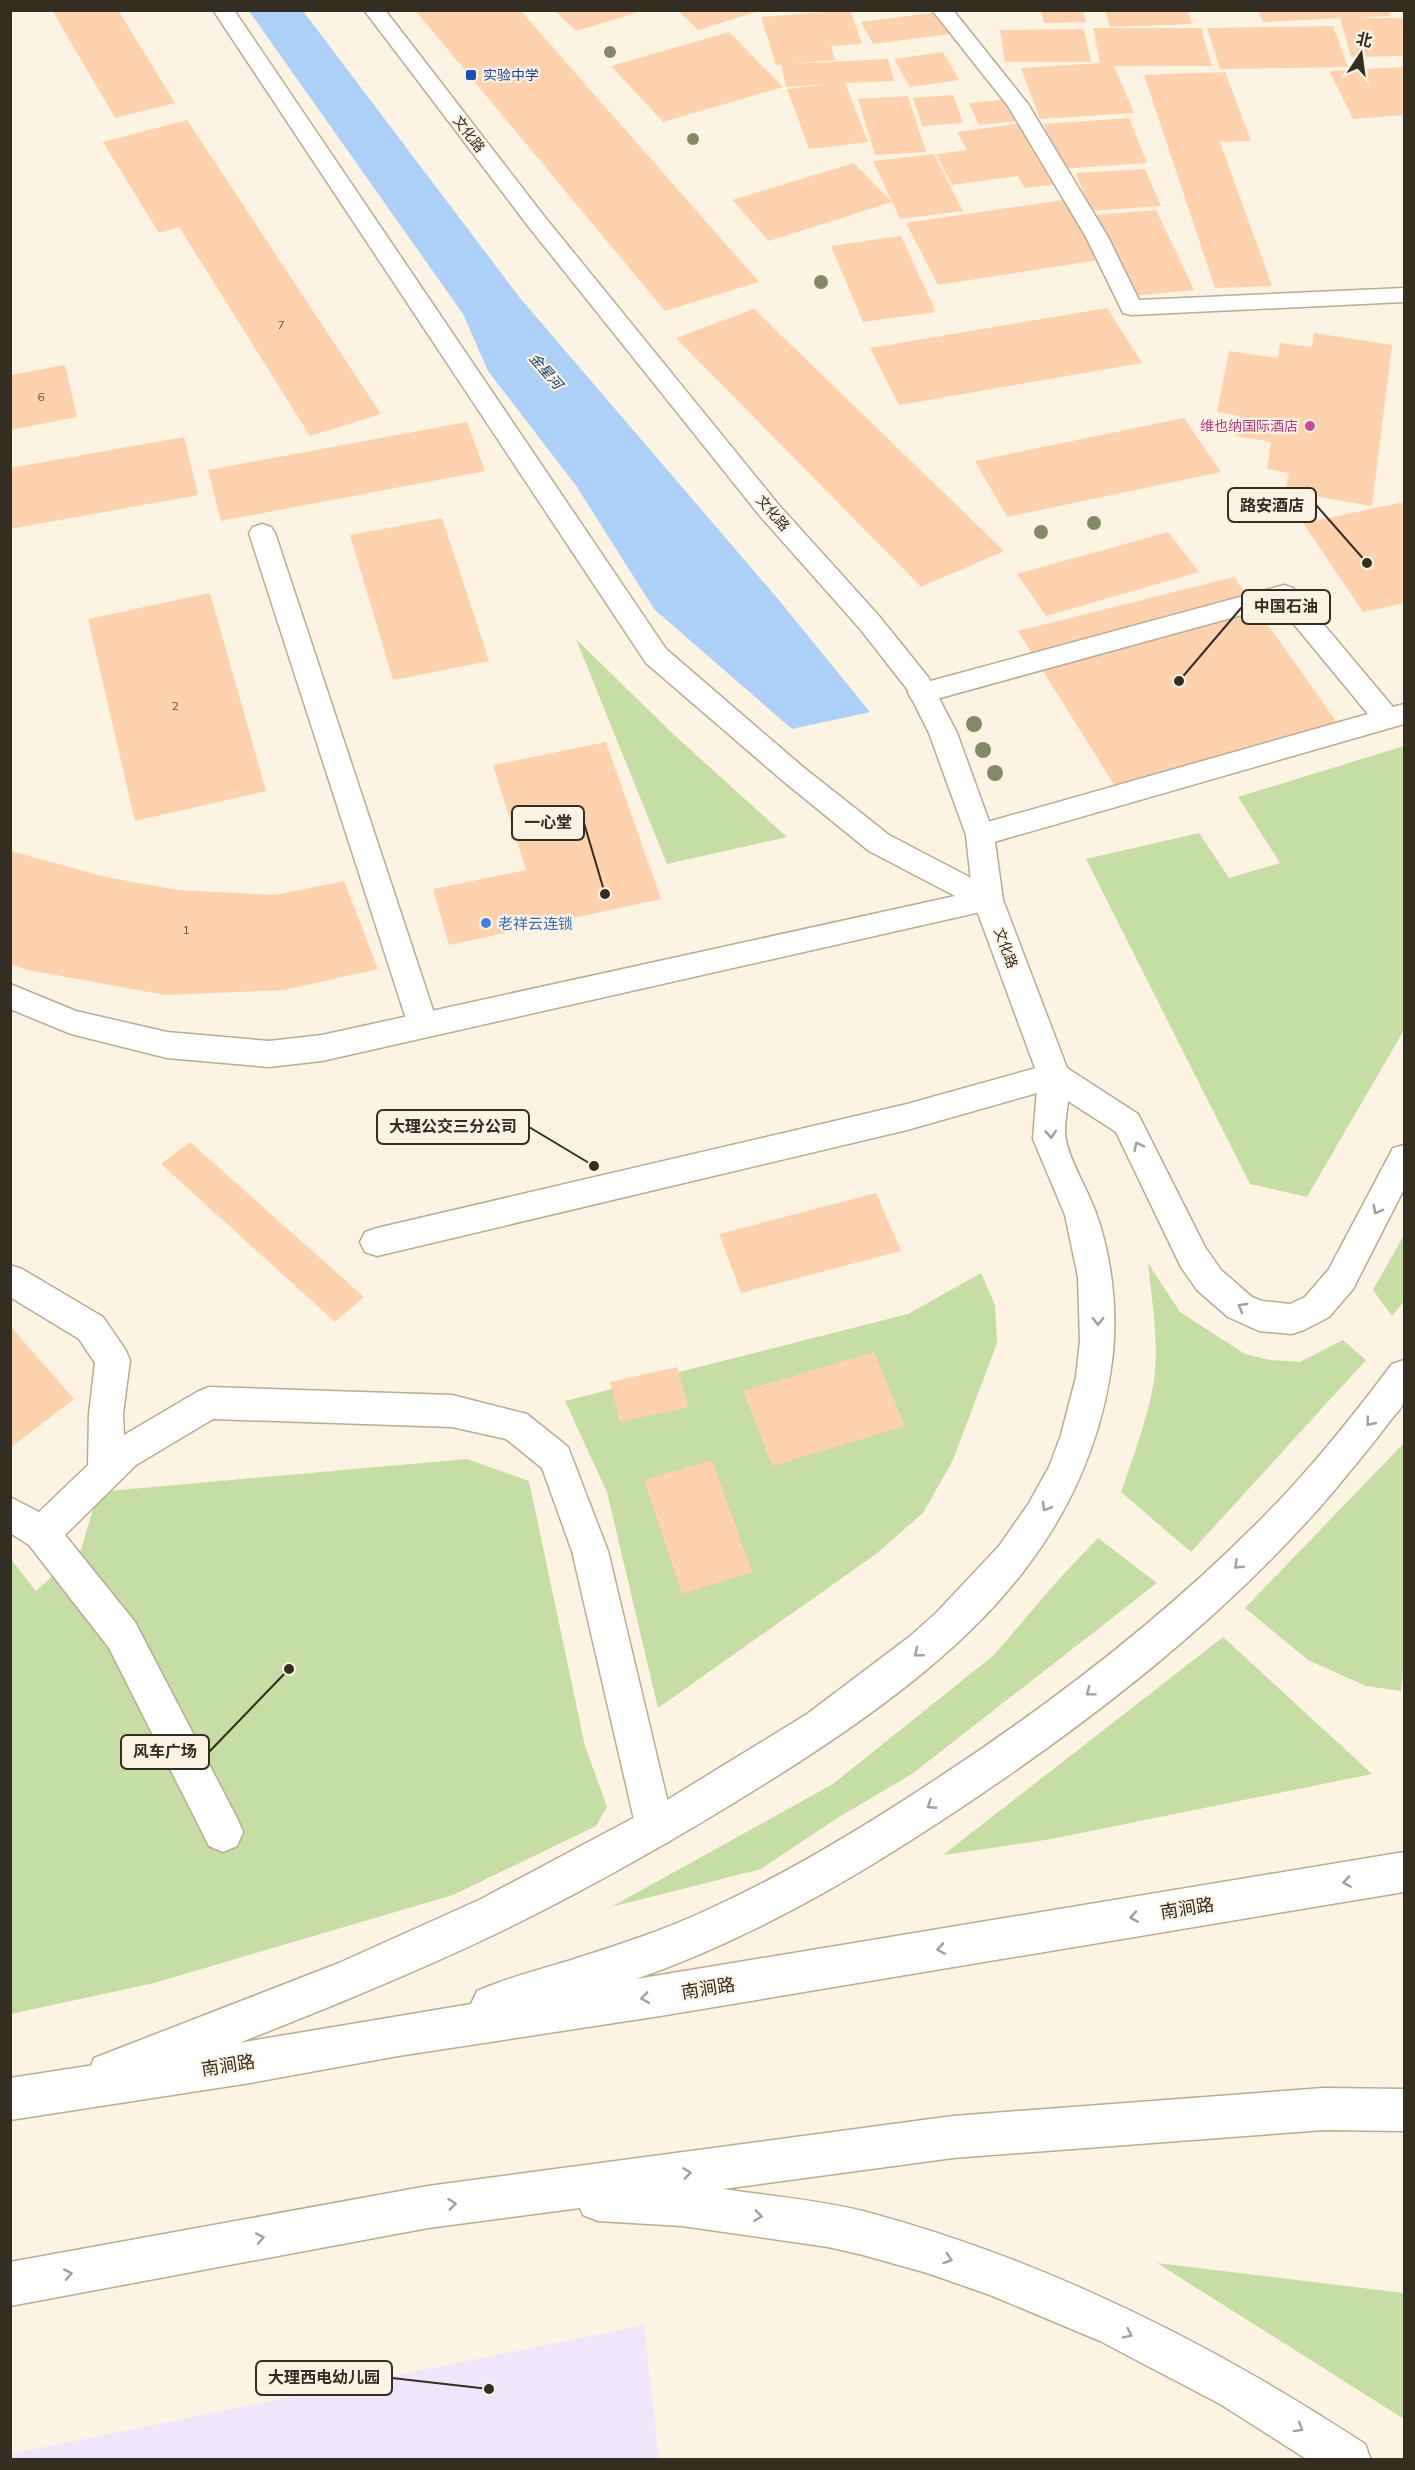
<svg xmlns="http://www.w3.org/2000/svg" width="1415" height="2470" viewBox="0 0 1415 2470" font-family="Mulish,'Noto Sans SC',sans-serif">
  <rect width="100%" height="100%" fill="#fdf3e2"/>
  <path fill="#efe6fb" d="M644,2325L659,2459H11V2454Z"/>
  <g fill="#c6dda5">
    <path d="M576,639L673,734L787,837L667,864Z"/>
    <path d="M1404,746V1030L1307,1197L1250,1184L1086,859L1199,833L1229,878L1280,863L1238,797Z"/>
    <path d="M1404,1235V1301L1392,1316L1373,1290Z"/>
    <path d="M1148,1263L1180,1312L1245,1354L1270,1360L1300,1362L1343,1340L1366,1360L1191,1552L1121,1492C1133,1458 1146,1423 1153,1387C1160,1346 1152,1303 1148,1263Z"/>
    <path d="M981,1273L995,1305L997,1343L953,1460L923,1513L876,1554L658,1708L607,1492L565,1401L908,1314Z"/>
    <path d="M1404,1443V1662L1401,1691L1366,1686L1308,1660L1245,1608Z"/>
    <path d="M467,1459L529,1481L585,1746L607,1807L596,1826L453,1895L154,1983L11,2014L10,1558L36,1591L81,1550L98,1492Z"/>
    <path d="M1098,1538L1157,1583L912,1774L839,1817L761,1869L611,1907L833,1784L994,1655L1058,1580Z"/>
    <path d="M1223,1637L1372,1774L1051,1839L943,1855Z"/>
    <path d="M1157,2263L1404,2293V2419Z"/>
  </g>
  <path fill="#acd0f7" d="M249,11H303L520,298L778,599L870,712L792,729L654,609L577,487L488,371L463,314Z"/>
  <g fill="#fed1af">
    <path d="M52,10H118L175,103L115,118Z"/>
    <path d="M415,10H520L759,282L665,311Z"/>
    <path d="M554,10H642V11L576,31Z"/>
    <path d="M677,10H759V11L698,30Z"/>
    <path d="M850,10L862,44L831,46L835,60L790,64L888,59L894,81L845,83L868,142L809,149L787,89L829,84L786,87L781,64L776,65L761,17Z"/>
    <path d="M1041,10H1083L1086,22L1044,23Z"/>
    <path d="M1105,10H1187L1192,24L1110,27Z"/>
    <path d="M1258,10H1388L1391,16L1355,18H1404V56L1351,57L1340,18L1263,22Z"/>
    <path d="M938,12L950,34L873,44L861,22Z"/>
    <path d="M1333,26L1348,67L1220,69L1207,28Z"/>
    <path d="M1093,28H1201L1212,66H1114L1134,113L1040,119L1021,68L1100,63Z"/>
    <path d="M1084,29L1091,62H1005L1000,30Z"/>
    <path d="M729,32L783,87L663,122L611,66Z"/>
    <path d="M943,52L959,80L910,87L894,59Z"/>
    <path d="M1404,67V115L1353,119L1329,71Z"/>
    <path d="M1225,72L1251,141L1220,142L1272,286L1215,288L1144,75Z"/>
    <path d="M953,95L963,123L922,126L913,98Z"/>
    <path d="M908,96L926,152L875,155L858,99Z"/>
    <path d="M1009,99L1019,121L979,125L969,103Z"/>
    <path d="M1129,118L1147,163L1059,169L1044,124Z"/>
    <path d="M187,120L381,414L310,436L179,227L159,233L103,142Z"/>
    <path d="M1023,123L1058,184L1024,188L1018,176L952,185L936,154L967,150L957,132Z"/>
    <path d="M934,154L963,211L900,219L873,161Z"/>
    <path d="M854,163L892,202L769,241L732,200Z"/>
    <path d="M1145,169L1161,206L1090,211L1076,173Z"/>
    <path d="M1070,199L1105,259L938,285L906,223Z"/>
    <path d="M1156,210L1194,290L1132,296L1096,215Z"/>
    <path d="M901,236L936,312L863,322L831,246Z"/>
    <path d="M1107,308L1142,363L899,405L870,348Z"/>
    <path d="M754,309L1004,551L921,587L676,338Z"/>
    <path d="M1314,333L1392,345L1372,506L1285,491L1289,473L1267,469L1271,442L1236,436L1240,416L1217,412L1229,351L1278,358L1280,343L1312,347Z"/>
    <path d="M65,365L77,417L10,430V375Z"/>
    <path d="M1184,418L1221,472L1007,517L975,461Z"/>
    <path d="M467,422L485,471L221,521L208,470Z"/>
    <path d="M184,437L198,495L10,529V468Z"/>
    <path d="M1404,502V603L1363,612L1303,523Z"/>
    <path d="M442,518L489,661L393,680L350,535Z"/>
    <path d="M1168,532L1199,572L1046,616L1017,574Z"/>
    <path d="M1234,577L1343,731L1118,791L1018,631Z"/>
    <path d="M210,593L266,791L135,821L88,619Z"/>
    <path d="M606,742L661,899L449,945L433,889L526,870L493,765Z"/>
    <path d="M10,851L106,877L177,890L275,895L344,881L378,969L284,990L165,995L28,970L10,964Z"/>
    <path d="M190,1142L364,1297L335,1322L161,1164Z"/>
    <path d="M876,1193L901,1251L741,1293L719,1234Z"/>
    <path d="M10,1326L74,1399L10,1448Z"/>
    <path d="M874,1352L905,1426L772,1466L743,1391Z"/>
    <path d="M677,1367L688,1407L620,1422L610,1382Z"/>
    <path d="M712,1460L752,1572L682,1594L644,1480Z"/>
  </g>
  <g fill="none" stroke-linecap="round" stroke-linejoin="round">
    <g stroke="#bbab90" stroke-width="3">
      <g id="service">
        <path d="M932,10H953L1028,104L1108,237L1139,300L1404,288V302L1131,315L1123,313L1086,237L1008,106Z"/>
        <path d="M262,524L271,527L275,533L438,1025L434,1034L423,1037L412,1034L408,1025L249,533L253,527Z"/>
        <path d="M1284,585L1293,588L1393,707L1404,704V724L980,846L970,843L966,835L970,827L1368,714L1278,605L922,703L912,700L908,693L912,686Z"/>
        <path d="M1054,1063L1065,1067L1070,1076L1065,1085L907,1130L377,1256L365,1252L360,1242L365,1232L377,1228L907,1104Z"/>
        <path d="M10,1265L22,1269L103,1317L125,1349L130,1360L123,1414L124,1435L197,1392L209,1387L452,1395L527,1414L568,1447L608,1551L674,1828L669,1842L655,1847L641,1842L636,1828L572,1551L542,1468L506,1439L452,1427L213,1419L136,1465L65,1535L135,1622L237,1818L243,1832L237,1846L223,1852L209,1846L109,1648L29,1545L10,1533V1497L39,1512L88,1465L89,1414L95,1363L79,1339L10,1297Z"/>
      </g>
    </g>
    <g stroke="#bbab90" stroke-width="3">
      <path id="minor" d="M213,10H234L666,649L803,767L889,835L998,892L1003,900L998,908L322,1061L269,1067L167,1058L71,1034L10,1009V984L76,1011L167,1032L269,1041L322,1035L955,896L869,851L783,781L646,663Z"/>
    </g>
    <g stroke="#bbab90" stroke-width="3">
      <path id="tertiary" d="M364,10H385L544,216L778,504L879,616L928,677L957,733L994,835L1003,900L1067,1068L1138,1114L1205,1247L1221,1270L1252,1297L1262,1301L1290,1304L1305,1297L1329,1269L1393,1148L1404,1145V1189L1353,1289L1329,1317L1304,1330L1292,1334L1259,1331L1228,1317L1197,1290L1181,1267L1116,1132L1068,1101C1067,1113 1063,1129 1066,1140C1070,1162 1088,1190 1096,1213C1114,1263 1119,1323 1110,1375C1099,1445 1069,1512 1026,1568C963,1652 863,1722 774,1778C688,1832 599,1883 508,1928C378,1991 243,2041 109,2094L94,2088L88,2073L94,2058L339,1963L481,1899L667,1800L807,1714L909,1637L936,1613L999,1546L1029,1503L1049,1467L1061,1435L1076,1377L1080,1341L1078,1277L1065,1215L1033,1139L1038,1076L973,900L966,835L929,733L907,689L861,630L760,516L528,226Z"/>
    </g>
    <g stroke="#bbab90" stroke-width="3">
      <g id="trunk">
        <path d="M1404,1360C1405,1371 1407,1389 1404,1400C1403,1407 1395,1415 1390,1421C1372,1445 1352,1469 1333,1492C1228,1615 1098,1716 965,1805C862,1874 754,1938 636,1979L1404,1852V1892L660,2016L398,2056L250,2083L10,2120V2078L250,2041L471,2004L477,1991C506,1978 538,1970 568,1961C615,1946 662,1931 707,1910C787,1874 864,1827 938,1778C1064,1695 1184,1602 1288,1491C1325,1451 1359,1408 1392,1364Z"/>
        <path d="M1324,2088L1404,2089V2131L1324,2130L953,2158L723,2189C770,2196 817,2200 863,2211C1043,2259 1210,2342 1365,2444L1371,2460H1308L1220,2404L1100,2341L990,2295L927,2273L863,2255L828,2247L682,2226L598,2221L583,2215L580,2208L428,2228L10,2306V2262L428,2186L953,2116Z"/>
      </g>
    </g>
    <use href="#service" fill="#fff" fill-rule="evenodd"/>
    <use href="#minor" fill="#fff" fill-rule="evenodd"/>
    <use href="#tertiary" fill="#fff" fill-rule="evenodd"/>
    <use href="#trunk" fill="#fff" fill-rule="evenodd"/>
  </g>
  <g fill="#858968">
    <circle cx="610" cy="52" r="6"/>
    <circle cx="693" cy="139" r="6"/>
    <circle cx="821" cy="282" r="7"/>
    <circle cx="1094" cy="523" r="7"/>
    <circle cx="1041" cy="532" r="7"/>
    <circle cx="974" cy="724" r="8"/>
    <circle cx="983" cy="750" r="8"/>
    <circle cx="995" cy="773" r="8"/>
  </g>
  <defs><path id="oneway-chevron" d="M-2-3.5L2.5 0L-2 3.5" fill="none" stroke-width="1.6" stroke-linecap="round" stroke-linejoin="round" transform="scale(1.5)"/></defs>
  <g stroke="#a3a09c">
    <use href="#oneway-chevron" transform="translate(1051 1134) rotate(86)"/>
    <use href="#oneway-chevron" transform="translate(1138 1146) rotate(-116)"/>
    <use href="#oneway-chevron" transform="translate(1377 1210) rotate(118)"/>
    <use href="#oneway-chevron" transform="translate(1242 1307) rotate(-150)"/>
    <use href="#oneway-chevron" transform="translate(1098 1321) rotate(91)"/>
    <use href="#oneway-chevron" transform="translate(1370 1422) rotate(129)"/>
    <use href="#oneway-chevron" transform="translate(1046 1507) rotate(120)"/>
    <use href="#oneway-chevron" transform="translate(1238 1565) rotate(137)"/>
    <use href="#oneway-chevron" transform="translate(918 1653) rotate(141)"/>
    <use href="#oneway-chevron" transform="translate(1090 1692) rotate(143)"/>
    <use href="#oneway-chevron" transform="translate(931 1805) rotate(147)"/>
    <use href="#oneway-chevron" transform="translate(1347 1882) rotate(171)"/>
    <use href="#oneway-chevron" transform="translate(1134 1917) rotate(171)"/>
    <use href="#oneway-chevron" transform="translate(941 1949) rotate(171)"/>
    <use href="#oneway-chevron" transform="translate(645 1998) rotate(172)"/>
    <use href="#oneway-chevron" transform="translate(687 2173) rotate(-8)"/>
    <use href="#oneway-chevron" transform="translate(452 2204) rotate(-7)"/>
    <use href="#oneway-chevron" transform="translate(758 2216) rotate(8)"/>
    <use href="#oneway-chevron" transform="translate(260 2238) rotate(-11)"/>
    <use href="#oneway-chevron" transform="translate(948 2259) rotate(18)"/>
    <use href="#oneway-chevron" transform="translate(68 2274) rotate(-11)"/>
    <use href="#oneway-chevron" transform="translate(1128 2334) rotate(26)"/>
    <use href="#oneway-chevron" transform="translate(1299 2428) rotate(31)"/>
  </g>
  <rect fill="#1a4fb4" stroke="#fdf3e2" stroke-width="2" x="465" y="69" width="12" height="12" rx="3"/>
  <circle fill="#d1479c" stroke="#fdf3e2" stroke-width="2" cx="1310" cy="426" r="6"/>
  <circle fill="#3f7fe0" stroke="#fdf3e2" stroke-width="2" cx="486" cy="923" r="6"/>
  <g text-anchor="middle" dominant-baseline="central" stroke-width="4.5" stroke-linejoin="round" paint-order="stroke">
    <g font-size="12" fill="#665645">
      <text x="281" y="324">7</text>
      <text x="41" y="396">6</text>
      <text x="175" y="705">2</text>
      <text x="186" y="929">1</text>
    </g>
    <g font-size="14" fill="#164399" stroke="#fdf3e2" text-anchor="start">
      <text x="483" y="75">实验中学</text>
    </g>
    <g font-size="14" fill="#332d22" stroke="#fdf3e2">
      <text transform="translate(469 134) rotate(52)">文化路</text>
      <text transform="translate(773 513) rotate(49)">文化路</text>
      <text transform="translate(1006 948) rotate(70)">文化路</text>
    </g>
    <g font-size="14" font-style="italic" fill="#12416e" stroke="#fdf3e2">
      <text transform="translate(546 371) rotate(49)">金星河</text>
    </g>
    <g font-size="14" fill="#b23c85" stroke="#fdf3e2" text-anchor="end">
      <text x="1298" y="426">维也纳国际酒店</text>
    </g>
    <g font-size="15" fill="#366cbe" stroke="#fdf3e2" text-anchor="start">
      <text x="498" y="923">老祥云连锁</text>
    </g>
    <g font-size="18" fill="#332d22" stroke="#fdf3e2">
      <text transform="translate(1187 1908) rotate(-9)">南涧路</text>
      <text transform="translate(708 1988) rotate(-9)">南涧路</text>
      <text transform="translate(228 2065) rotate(-9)">南涧路</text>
    </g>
  </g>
  <path fill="none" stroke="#332d22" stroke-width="2" d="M1367 563L1316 505M1179 681L1242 607M605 894L584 823M594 1166L529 1127M289 1669L209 1752M489 2389L392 2378"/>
  <g fill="#332d22" stroke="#fdf3e2" stroke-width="2">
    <circle cx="1367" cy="563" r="6"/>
    <circle cx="1179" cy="681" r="6"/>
    <circle cx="605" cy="894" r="6"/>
    <circle cx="594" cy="1166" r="6"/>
    <circle cx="289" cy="1669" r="6"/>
    <circle cx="489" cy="2389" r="6"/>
  </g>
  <g fill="#fdf3e2" stroke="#332d22" stroke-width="2">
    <rect x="1228" y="488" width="88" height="34" rx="6"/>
    <rect x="1242" y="590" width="88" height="34" rx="6"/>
    <rect x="512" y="806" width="72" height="34" rx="6"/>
    <rect x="377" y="1110" width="152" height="34" rx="6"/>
    <rect x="121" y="1735" width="88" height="34" rx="6"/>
    <rect x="256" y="2361" width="136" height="34" rx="6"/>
  </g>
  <g font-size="16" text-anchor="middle" font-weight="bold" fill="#332d22">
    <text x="1272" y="511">路安酒店</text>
    <text x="1286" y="612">中国石油</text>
    <text x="548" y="828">一心堂</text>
    <text x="453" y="1132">大理公交三分公司</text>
    <text x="165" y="1757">风车广场</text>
    <text x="324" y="2383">大理西电幼儿园</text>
  </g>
  <rect width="1415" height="2470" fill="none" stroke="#332d22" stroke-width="24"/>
  <g transform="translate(1361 54) rotate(13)" stroke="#fdf3e2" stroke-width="4.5" paint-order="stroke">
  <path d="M0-4.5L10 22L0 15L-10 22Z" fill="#332d22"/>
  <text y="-9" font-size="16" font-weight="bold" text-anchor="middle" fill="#332d22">北</text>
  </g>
</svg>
